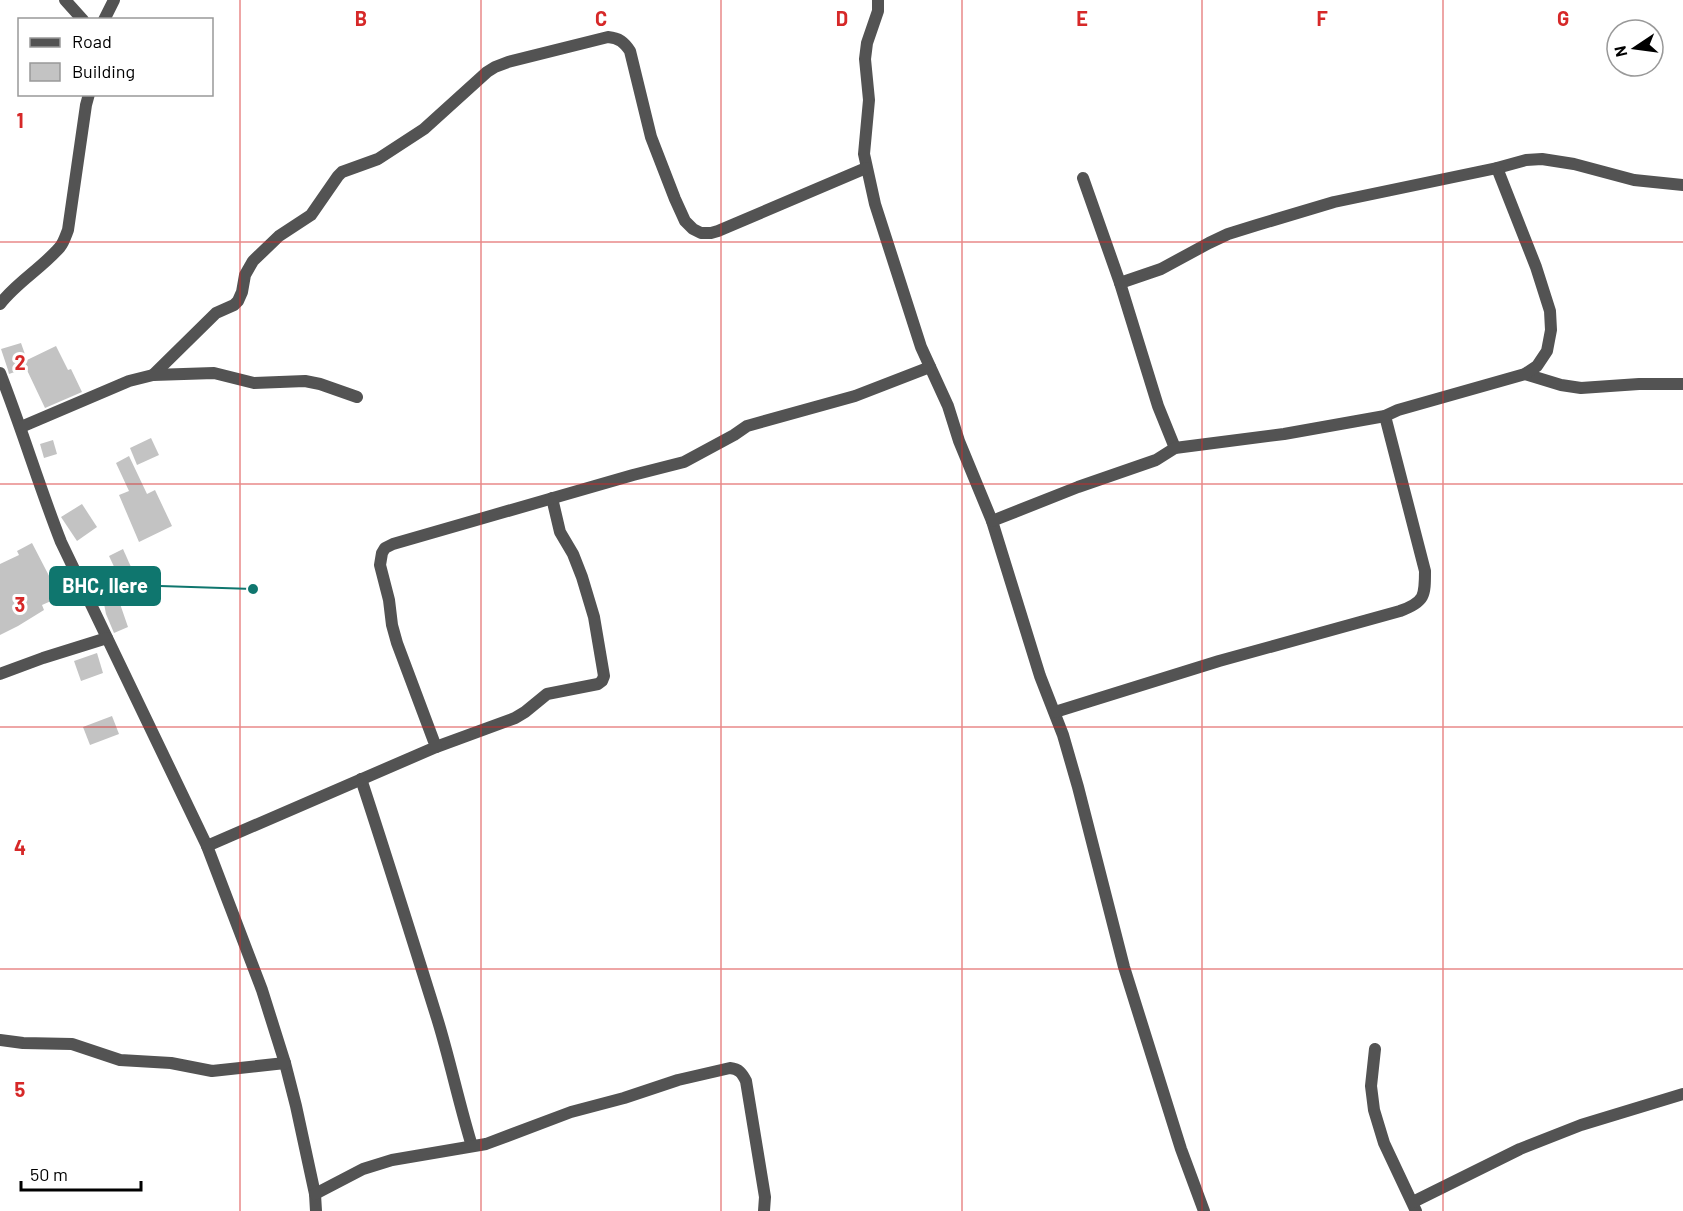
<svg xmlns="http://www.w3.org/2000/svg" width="1683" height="1211" viewBox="0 0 1683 1211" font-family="Barlow,sans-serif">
  <rect width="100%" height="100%" fill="#fff"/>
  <g fill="#c3c3c3">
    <path d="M21,343L27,360L56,346L68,370L71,369L82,392L45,408L26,368L9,374L8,370L1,349Z"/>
    <path d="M151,438L159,455L137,465L130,448Z"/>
    <path d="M53,440L57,454L44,458L40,444Z"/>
    <path d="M129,456L147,494L155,490L172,526L139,542L119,495L129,491L116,463Z"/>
    <path d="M82,504L97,527L77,541L61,517Z"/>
    <path d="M32,543L60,597L42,605L44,610L18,626L0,635V564L19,555L17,551Z"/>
    <path d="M123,549L131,567L117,573L109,556Z"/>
    <path d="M112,569L118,598L128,627L114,633L106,614L98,573Z"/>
    <path d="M97,653L103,673L81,681L74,661Z"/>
    <path d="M112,716L119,734L90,745L83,727Z"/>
  </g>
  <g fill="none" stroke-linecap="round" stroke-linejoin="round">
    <g stroke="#535353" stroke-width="12">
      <path d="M65,0L83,20"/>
      <path d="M878,0V11L867,43L865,59L869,100L864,154L875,204L921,347L948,406L959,441L992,521L1040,676L1063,735L1078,787L1124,967L1181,1149L1204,1211"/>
      <path d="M104,20L114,0"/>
      <path d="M1083,178L1120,283L1158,406L1175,448"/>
      <path d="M1120,283L1161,269L1209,243L1228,234L1257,225L1334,202L1497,168L1526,160L1542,159L1574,164L1634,180L1683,185"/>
      <path d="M0,304C17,282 42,268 60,247C64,242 66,235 68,230L86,105L89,94"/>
      <path d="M0,373C22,429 39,486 61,542L207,846L262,990L285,1063L296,1106L315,1194L316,1211"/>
      <path d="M1525,374L1561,385L1581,388L1639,384H1683"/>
      <path d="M153,375L216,313L234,305L238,301L242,292L245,275L253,261L279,236L311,215L338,176L342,172L378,159L424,129L487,72L495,67L508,62L608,37C619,38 624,42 630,51L651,137L675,199L685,221L693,229L701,233H711L718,231L866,168"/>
      <path d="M21,427L129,381L153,375L214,373L254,383L305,381L320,384L357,397"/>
      <path d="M992,521L1078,487L1156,460L1175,448L1284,434L1385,416L1398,410L1525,374L1537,366L1547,351L1551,330L1550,311L1536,267L1497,168"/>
      <path d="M0,674L43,658L107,638"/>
      <path d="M1055,712L1219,661L1400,611C1425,602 1425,596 1425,571L1385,416"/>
      <path d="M436,747L515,718L525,712L547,694L598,684L602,681L604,676L594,617L582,577L573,554L560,532L552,498"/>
      <path d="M361,779C387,858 412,938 437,1018C450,1060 459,1104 472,1146"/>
      <path d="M207,846L436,747L397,643L392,625L389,600L380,565L382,553L385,548L393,544L633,475L684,462L734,435L747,426L855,396L930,367"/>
      <path d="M0,1040L23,1043L72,1044L120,1060L171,1063L212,1071L285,1063"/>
      <path d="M1375,1049L1371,1086L1374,1110L1384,1143L1416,1211"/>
      <path d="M315,1194L363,1169L392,1160L486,1144L571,1112L624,1098L678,1080L730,1068C739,1069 742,1073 746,1081L765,1197L764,1211"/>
      <path d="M1413,1202L1520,1149L1581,1125L1683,1094"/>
    </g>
  </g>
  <path fill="none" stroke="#d62828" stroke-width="1.5" stroke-opacity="0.55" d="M240,0V1211M481,0V1211M721,0V1211M962,0V1211M1202,0V1211M1443,0V1211M0,242H1683M0,484H1683M0,727H1683M0,969H1683"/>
  <g font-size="20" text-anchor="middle" font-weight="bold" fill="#d62828" stroke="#fff" stroke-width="6" stroke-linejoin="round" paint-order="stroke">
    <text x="361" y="26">B</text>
    <text x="601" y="26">C</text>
    <text x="842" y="26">D</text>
    <text x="1082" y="26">E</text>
    <text x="1322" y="26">F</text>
    <text x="1563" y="26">G</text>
    <text x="20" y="128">1</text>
    <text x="20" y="370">2</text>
    <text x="20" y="612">3</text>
    <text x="20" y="855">4</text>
    <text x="20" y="1097">5</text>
  </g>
  <path fill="none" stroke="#0f766e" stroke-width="2" d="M253 589L160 586"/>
  <circle fill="#0f766e" stroke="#fff" stroke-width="2" cx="253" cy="589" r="6"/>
  <rect fill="#0f766e" stroke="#0f766e" stroke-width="2" x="50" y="567" width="110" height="38" rx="6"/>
  <g font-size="20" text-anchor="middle" font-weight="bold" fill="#fff">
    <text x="105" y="593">BHC, Ilere</text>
  </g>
  <rect x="18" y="18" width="195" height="78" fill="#ffffff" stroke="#999999" stroke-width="1.5"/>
  <rect x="30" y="38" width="30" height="9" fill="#535353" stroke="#999999" stroke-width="1.5"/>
  <text x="72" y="48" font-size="18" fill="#000000">Road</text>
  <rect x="30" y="63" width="30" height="18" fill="#c3c3c3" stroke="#999999" stroke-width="1.5"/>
  <text x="72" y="78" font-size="18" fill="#000000">Building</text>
  <g transform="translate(1635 48) rotate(257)"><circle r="28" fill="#ffffff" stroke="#999999" stroke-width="1.5"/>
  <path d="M0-4.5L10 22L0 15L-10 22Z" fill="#000000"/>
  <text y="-9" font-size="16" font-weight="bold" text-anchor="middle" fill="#000000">N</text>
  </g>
  <path d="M21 1181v9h120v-9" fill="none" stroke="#000000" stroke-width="3"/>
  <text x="30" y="1181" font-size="18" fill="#000000" stroke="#ffffff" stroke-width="4.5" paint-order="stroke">50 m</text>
</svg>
